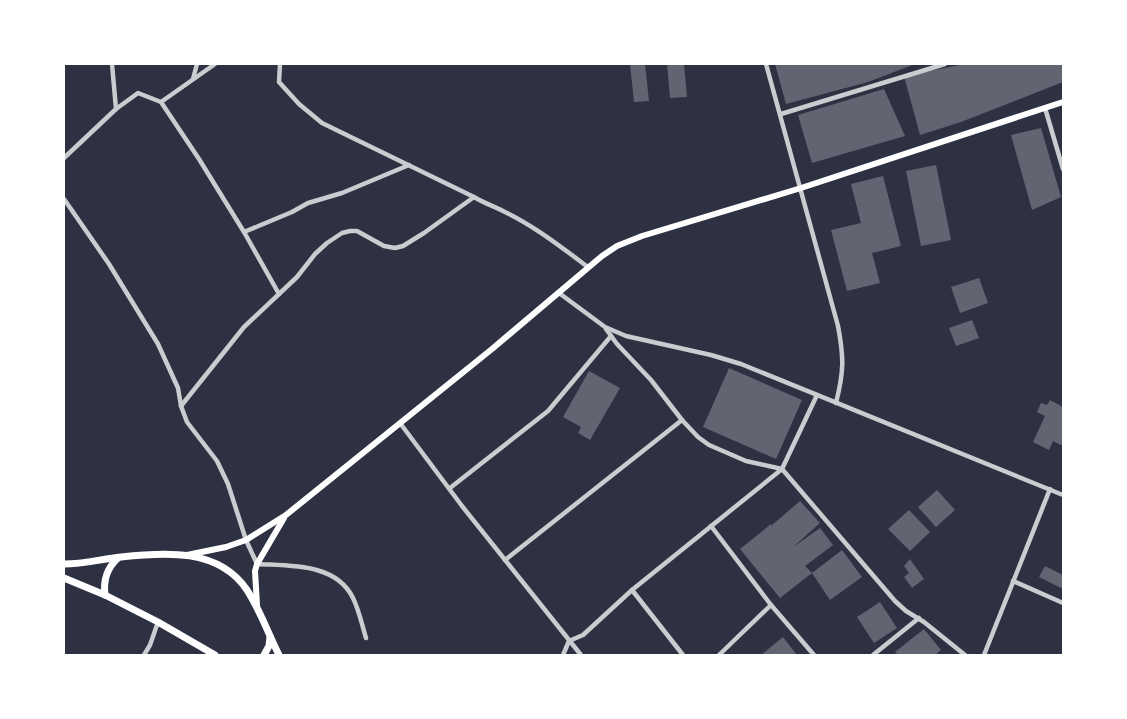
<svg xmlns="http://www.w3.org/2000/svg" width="1127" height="719" viewBox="0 0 1127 719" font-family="Rubik,sans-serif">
  <rect width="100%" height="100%" fill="#2d3142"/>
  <g fill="#626471">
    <path d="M630,64H645L649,101L634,102Z"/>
    <path d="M667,64H684L687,97L670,98Z"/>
    <path d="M775,64H915L868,82L786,104Z"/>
    <path d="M965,64H1063V82L961,122L920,135L904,76Z"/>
    <path d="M884,89L905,136L812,163L798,115Z"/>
    <path d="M1041,128L1061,197L1032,210L1011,135Z"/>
    <path d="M936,165L951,240L921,246L906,171Z"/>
    <path d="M883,176L901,246L872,253L880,283L847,291L831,230L861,223L851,184Z"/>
    <path d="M979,278L988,303L960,313L951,287Z"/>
    <path d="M972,320L979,338L956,346L949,328Z"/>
    <path d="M729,368L802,400L776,459L703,427Z"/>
    <path d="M589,371L620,388L590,440L578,433L581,427L563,417Z"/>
    <path d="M1050,400L1063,407V446L1053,441L1049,450L1033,442L1045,416L1037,412L1041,403L1047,405Z"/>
    <path d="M937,490L955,510L936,527L918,507Z"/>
    <path d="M800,501L820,523L792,548L820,528L833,545L805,566L812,573L780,598L740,549L771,524V526Z"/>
    <path d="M909,510L930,532L910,551L888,529Z"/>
    <path d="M842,550L862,577L830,600L812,573Z"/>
    <path d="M910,559L924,579L912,588L904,577L909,573L904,566Z"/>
    <path d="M1045,566L1063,575V589L1039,577Z"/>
    <path d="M880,602L897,628L874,643L857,617Z"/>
    <path d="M924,629L941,650L935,655H898L895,652Z"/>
    <path d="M783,637L797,655H761Z"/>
  </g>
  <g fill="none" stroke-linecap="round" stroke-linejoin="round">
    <g stroke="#caccd0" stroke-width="4.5">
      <path d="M112,64L116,109"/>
      <path d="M280,64L279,82L299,104L322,123L474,197"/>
      <path d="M766,64L838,326C844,358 844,371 836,403"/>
      <path d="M193,79L197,64"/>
      <path d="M161,102L215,64"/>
      <path d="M1045,108L1063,169"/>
      <path d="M781,114L945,64"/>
      <path d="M64,158L116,109L138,93L161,102L199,159L244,232L279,294"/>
      <path d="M64,199L109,264L158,344L178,388L181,406L187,422L217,461L228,484L246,540L257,564C290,566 336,563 353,598C359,610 362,625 366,638"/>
      <path d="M244,232L292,212L308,203L342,193L409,165"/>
      <path d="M559,293L605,327L626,336L711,355L741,364L1063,495"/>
      <path d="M606,329L617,344L651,380L682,420L698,437L709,445L746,461L782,469L895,601L906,611L924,622L965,655"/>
      <path d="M181,406L244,327L297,277L315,254L327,243L342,233L350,231H357L384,246L395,248L403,246L424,233L474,197C484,203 493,206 503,211C533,225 561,247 588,267"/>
      <path d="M400,423L462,506L581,655"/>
      <path d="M450,488L548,411L611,336"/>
      <path d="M711,526L771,605L814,655"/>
      <path d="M505,560L682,420"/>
      <path d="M1013,581L1063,603"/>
      <path d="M632,590L683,655"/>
      <path d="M144,655L150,645L158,622"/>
      <path d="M563,655L569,641L583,635L632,590L782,469L817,395"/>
      <path d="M719,655L771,605"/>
      <path d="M873,655L919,618"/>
      <path d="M984,655L1050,489"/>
    </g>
    <g stroke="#fff" stroke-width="6">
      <path d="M187,555L226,547L246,540L286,515L492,349L602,256L617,246L642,236L801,188L1063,102"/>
      <path d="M257,605L255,571L257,564L284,518"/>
    </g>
    <g stroke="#fff" stroke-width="7">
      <path d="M64,564C83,564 102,559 121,557C164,552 219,548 247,590C260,610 268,633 279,655"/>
      <path d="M64,578L105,595L158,622L215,655"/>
      <path d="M105,595C103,580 107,568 118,558"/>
      <path d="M264,655L269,646L270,637"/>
    </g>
  </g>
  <rect width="1127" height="719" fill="none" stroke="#ffffff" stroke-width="130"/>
</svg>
